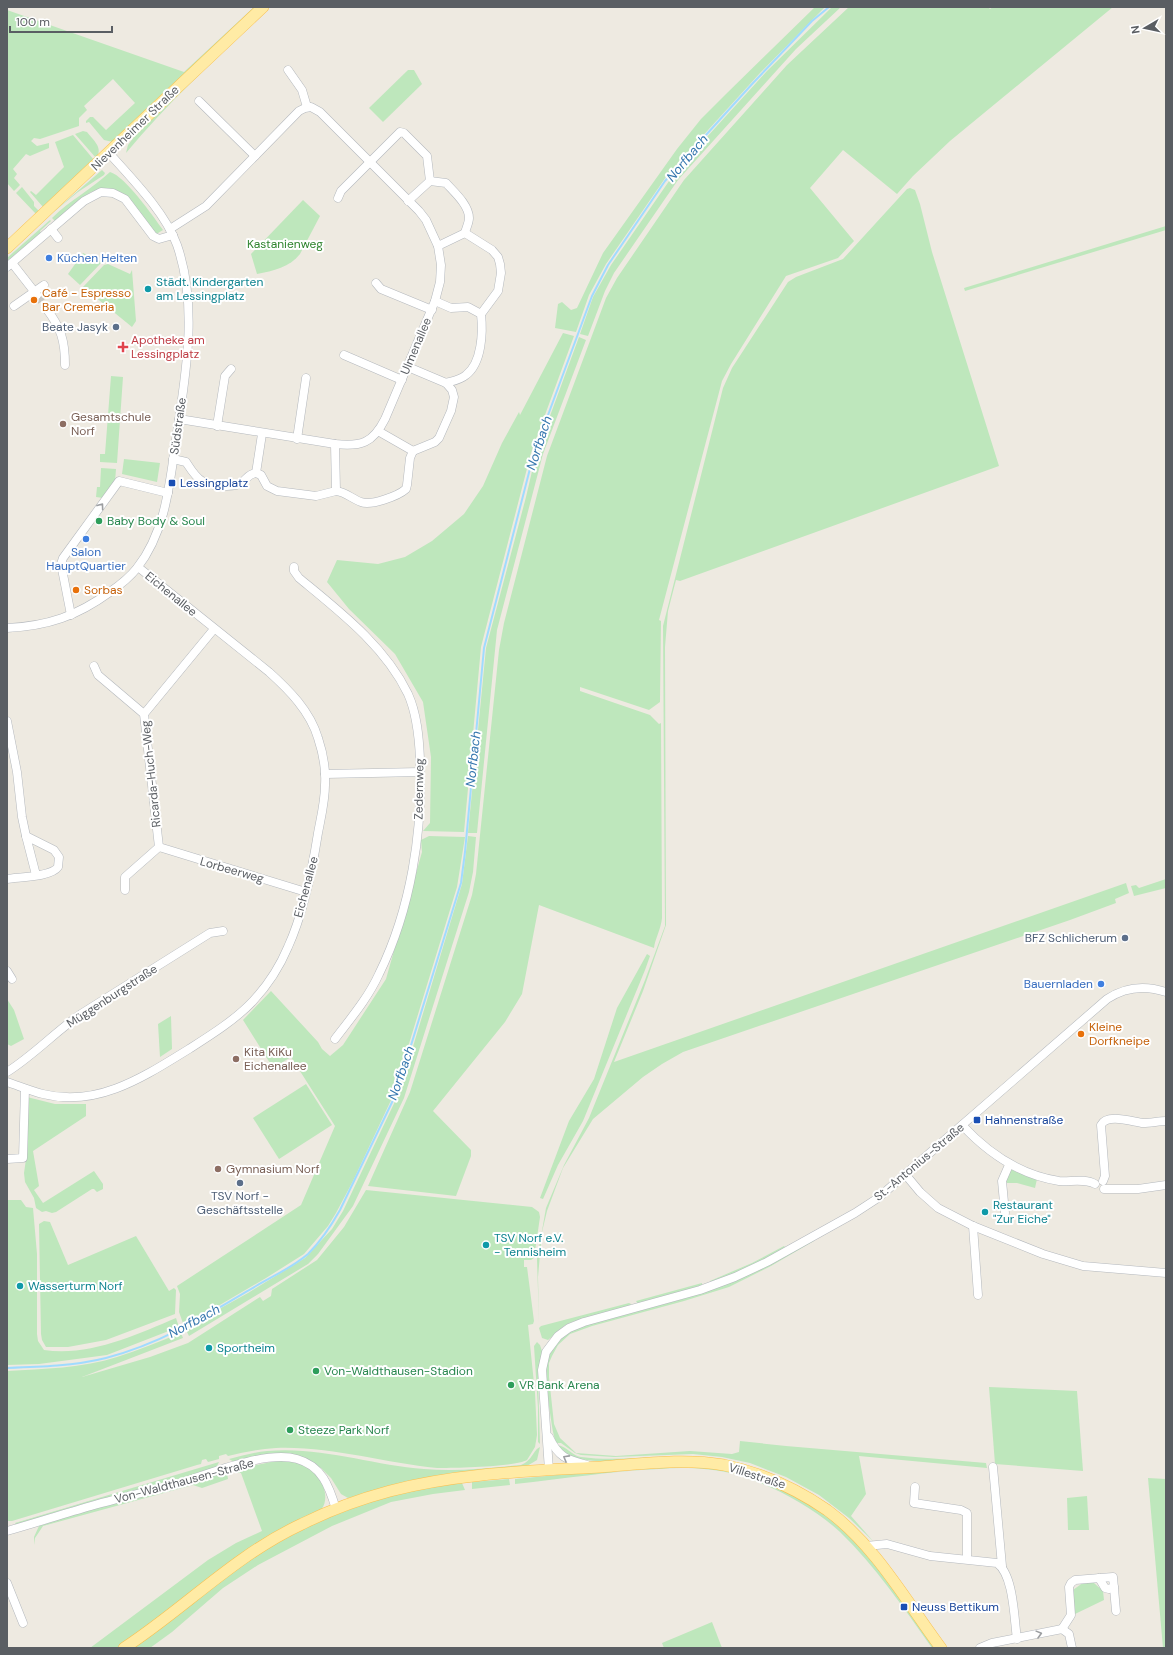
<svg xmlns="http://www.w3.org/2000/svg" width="1173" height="1655" viewBox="0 0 1173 1655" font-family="'DM Sans',sans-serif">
  <rect width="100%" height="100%" fill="#eeeae1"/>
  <g fill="#bee7bc">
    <path d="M254,7H258L113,142L104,140L89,122L86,123V121L90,117H93L106,130L135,103L113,79L84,106L87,110L79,118V126L40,139L34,138L31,141L37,146L49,143V148L30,156L26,154L13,169L17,174L14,178L20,185L14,191L7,183V10L184,72Z"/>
    <path d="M268,7H270C221,54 170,100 126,153L128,145L134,137L211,61Z"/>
    <path d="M815,7H825L760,73L668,174L606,264L589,295L576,332L555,328L558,304L562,302L571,310L577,308L603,253L677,149L701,119L726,94Z"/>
    <path d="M832,7H841L796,49L678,180L614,273L605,291L588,336L580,334L593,297L611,265L676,171L767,71Z"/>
    <path d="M849,7H988L990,9L993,7H1113L950,141L913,176L897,194L843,150L810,188L854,241L838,258L786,276L731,364L722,381L659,620L661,621L660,702L649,710L580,687V691L650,715L659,724L661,723L662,918C661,929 655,939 654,948L539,905L522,994L505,1022L433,1111L471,1150V1156L456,1196L368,1186L410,1092L472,895L476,874L499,650L504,623L547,456L606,298L617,278L684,180L787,65Z"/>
    <path d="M408,70H414L422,84L383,122L369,108Z"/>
    <path d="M83,131L87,132C93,140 104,148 96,158L75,134Z"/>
    <path d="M73,135L94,160L43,207L30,192L31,191L36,195L64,167L55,142Z"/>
    <path d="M102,170L105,173L104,175L78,192L50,215Z"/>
    <path d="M110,172C125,176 153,216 163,230L158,233H155L129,199L100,190L91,192L85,196L55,221L52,218C70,200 92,189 110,172Z"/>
    <path d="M22,187L34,202V206L39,211L36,214L16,193Z"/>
    <path d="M907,189L910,188L915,190L920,204L932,252L999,466L680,581L676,580L668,611L665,647L666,925L643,991L614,1062L1126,883L1129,893L1115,899L1116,903L1070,920L683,1052L662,1064L643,1077L593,1119L563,1168L547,1211L542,1232L538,1277L539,1322L537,1259L546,1208L564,1165L589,1118L645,980L665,926L663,626L723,388L732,368L788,282L796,277L843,259Z"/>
    <path d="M303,200L320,216L300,254C290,267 273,271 257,274L251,254Z"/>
    <path d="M50,220L51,221L40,231L41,233L7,261V258Z"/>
    <path d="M1166,226V230L965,291L964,288Z"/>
    <path d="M83,253L102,262L80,285L68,274Z"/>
    <path d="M108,264L130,274L132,270L136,321L132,327L83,287L104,265Z"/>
    <path d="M563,333L574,336L531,453L481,647L464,832L423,831L430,823L431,757L423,702L395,654L349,609L327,582L337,560L378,564L405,557L432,541L464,514L483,486L502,443L519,412L520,415Z"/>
    <path d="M579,337L586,340L543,454L497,630L477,833H468L486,648L526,497L536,454Z"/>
    <path d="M111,376L123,377L117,463L100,462V454H105Z"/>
    <path d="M124,459L160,463L157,482L122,474Z"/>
    <path d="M101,468L116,469L115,482L103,498L96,497L97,487H100Z"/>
    <path d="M429,836L465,837L457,887L393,1096L353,1181L336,1213L328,1226L304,1254L266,1278L184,1326L179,1312L180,1294L177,1286L301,1205L335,1126L291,1057L273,1068L243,1020L271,991L318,1042L322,1049L330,1056L343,1045L386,979L422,852L421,840Z"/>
    <path d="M468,836L476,837L473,872L469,892L404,1098L353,1206L318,1254L308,1264L189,1336L185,1328L248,1293L305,1258L332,1229L343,1211L399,1093L462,884Z"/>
    <path d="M1166,879V888L1134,896L1131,886L1136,885L1139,888Z"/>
    <path d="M647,954L650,956L645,970L583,1121L558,1165L543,1199L540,1198L569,1121L594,1079L617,1008Z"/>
    <path d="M7,999L14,1010L24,1039L11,1046L7,1044Z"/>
    <path d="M171,1016L172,1049L160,1057L158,1024Z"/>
    <path d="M306,1084L332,1125L279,1159L253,1118Z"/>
    <path d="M27,1097L55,1104H86V1116L33,1151L39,1186L34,1190L43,1203L94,1171L103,1184V1189L97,1192L94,1189H92L56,1212L52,1213L46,1211L42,1212L36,1208L34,1198L25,1182L24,1173L26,1159Z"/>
    <path d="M1010,1168L1037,1179L1035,1188L1017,1183H1007L1006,1181Z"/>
    <path d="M366,1190L532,1207L539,1212L540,1217L534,1258L531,1260H524V1267H527L534,1321L533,1324L528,1325L535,1393L537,1435L535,1447L527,1460C515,1467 454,1468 437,1468C384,1463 331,1446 276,1448C260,1449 244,1452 228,1456L226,1454L219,1456V1459L208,1462L206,1459L202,1460L201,1464L197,1465L12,1521H8L7,1371C43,1369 83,1368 117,1357C139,1350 160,1341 181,1333L183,1338L82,1377L150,1357L188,1343L260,1297L263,1301L271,1296L272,1289L317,1260L344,1227Z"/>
    <path d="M7,1200H21L26,1207L33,1208L37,1254V1334L38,1341L44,1350C88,1357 136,1335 176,1318L179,1327L107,1355L39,1364L7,1365Z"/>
    <path d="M44,1221L50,1222L68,1265L136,1236L169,1291L174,1288L176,1290L175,1314L106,1340L68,1347H46L42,1340L41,1334L39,1224Z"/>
    <path d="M811,1241H814L771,1266L729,1287L684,1301L592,1326L570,1334L558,1345L552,1356L549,1363V1377L554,1424L560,1438L576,1453L616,1456L690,1451L732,1454L739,1452L740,1441L786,1446L986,1463L987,1468L859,1456L866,1494L851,1516L873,1541L849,1518L819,1495L786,1477L750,1463L722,1457L693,1454L614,1457L581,1455L575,1453L561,1443H556C552,1431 551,1418 549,1406C544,1368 542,1343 582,1326L686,1298Z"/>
    <path d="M784,1246L786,1248L740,1272L711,1282L710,1281L752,1263Z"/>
    <path d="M702,1283V1286L638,1304L636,1301Z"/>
    <path d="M629,1303L631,1304L630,1306L572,1322L564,1326L548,1340L542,1338L539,1328L541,1326Z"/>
    <path d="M537,1342L540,1345L542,1351L539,1367L538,1379L540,1444L538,1442V1408L534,1346Z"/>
    <path d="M989,1387L1077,1391L1083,1471L995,1464Z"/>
    <path d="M557,1445C567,1446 572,1456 581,1457C617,1462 653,1455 689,1457C660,1459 590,1468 566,1454C562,1452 560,1448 557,1445Z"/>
    <path d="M540,1447L537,1460L527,1466L348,1498L341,1494L331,1478L321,1468L305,1459L234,1462L229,1459C242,1456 254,1452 267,1451C320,1446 372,1465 424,1469C457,1472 489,1468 521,1465C533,1460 533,1450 540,1447Z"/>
    <path d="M276,1461C288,1461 300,1462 310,1468C322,1476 331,1498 321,1510L117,1648H90L208,1560L236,1543L262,1531L241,1473H237L236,1469Z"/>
    <path d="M219,1462L217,1466L204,1473L16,1525L15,1523Z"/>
    <path d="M703,1467L734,1471L789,1491L836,1522L872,1560L904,1603L903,1605L906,1609H908L937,1648H932C904,1608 875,1566 840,1532C812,1506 770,1484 734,1474C711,1468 683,1467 659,1469C611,1471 563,1479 515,1484V1479L610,1470L613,1472L661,1468Z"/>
    <path d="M227,1472L228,1479L202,1488L193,1485L43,1526L35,1538L34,1545V1537L39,1526L91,1509Z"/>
    <path d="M1148,1478L1166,1479V1648H1163Z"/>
    <path d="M509,1479L510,1485L472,1489V1482Z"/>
    <path d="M462,1483L465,1490L433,1494L391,1502L332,1526L258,1565L223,1588L172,1632L150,1648H130L258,1553L306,1528L330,1517L385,1496L405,1491Z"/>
    <path d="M1087,1496L1089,1530H1068L1067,1498Z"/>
    <path d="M1084,1582L1094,1583L1103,1591L1104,1600L1075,1614L1072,1602L1073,1590Z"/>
    <path d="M712,1622L722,1648H664L662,1643Z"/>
  </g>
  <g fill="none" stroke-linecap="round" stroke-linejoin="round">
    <path stroke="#a0dbff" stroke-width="2" d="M7,1368C40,1367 74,1366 106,1358C161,1344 209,1314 256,1286C273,1276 293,1267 308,1254C321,1241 331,1226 340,1210L396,1094L461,883L465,852L484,648L534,453L592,296L608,265L665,181L677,167L753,83L812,21L829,7"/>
    <path stroke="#c9c7c2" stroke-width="8" stroke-dasharray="8 4" stroke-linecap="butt" d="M37,295L46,308"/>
    <g stroke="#b4b8bd" stroke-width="9">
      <g id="minor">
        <path d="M288,70L302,90L307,107"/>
        <path d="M199,101L255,156"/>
        <path d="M338,198L341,191L400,132L404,133L427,156L430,181"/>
        <path d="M408,201L430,181L446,183C454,192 469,205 469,218C469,223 466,228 465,233"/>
        <path d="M51,229L58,238"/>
        <path d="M170,229L206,206L299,111L305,108L311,107L320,112L419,211L426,220L438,246L441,265L440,282L435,301L385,419C373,443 361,447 335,444L179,419"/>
        <path d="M438,246L465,233L492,250L498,257L500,264L501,273L498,291L481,314"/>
        <path d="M12,263L37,295"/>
        <path d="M7,267L84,201L101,192L113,193L125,199L153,236L159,239L173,235"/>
        <path d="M376,283L381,289L432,310"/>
        <path d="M435,301L451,308L468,307L481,314C483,332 482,363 466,375C460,380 453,381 446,383"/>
        <path d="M14,306L44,285"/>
        <path d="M46,308C61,328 65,340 65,365"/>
        <path d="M344,355L402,380"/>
        <path d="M408,367L446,383L452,390L454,397L451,411L439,438L435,442L413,451"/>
        <path d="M217,426L225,376L231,369"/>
        <path d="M297,439L306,378"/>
        <path d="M173,459L186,462C190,468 195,477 202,481C208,486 235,488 241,483C247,479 248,474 256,473L262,434"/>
        <path d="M256,473L261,475L267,486L277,491L316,496L336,491L335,444"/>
        <path d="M336,491C346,492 352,499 361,502C371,506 398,496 406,489L407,485L410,458L413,451L378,431"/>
        <path d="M294,567V571L299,578C339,611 385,646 408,694C417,714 419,737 420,759C423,831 411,909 379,974C368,998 351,1018 335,1039"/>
        <path d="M71,615L61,564L63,558L119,481L168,493"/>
        <path d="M7,628C48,626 77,616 110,592C120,585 130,577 137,568C167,530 170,479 177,433C186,373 198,305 177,245C165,212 132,179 109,153"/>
        <path d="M94,666L98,675L144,714L159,847L125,877V890"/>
        <path d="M144,714L214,629"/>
        <path d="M7,721L17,772L22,817L26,836"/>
        <path d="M325,774L420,772"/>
        <path d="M159,847L306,892"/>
        <path d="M7,879C20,877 51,877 58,867L59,857L54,850L26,836L36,875"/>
        <path d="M7,971L12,979"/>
        <path d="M7,1072C34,1055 55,1032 81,1014L210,933L223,931"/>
        <path d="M7,1082C19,1086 31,1091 43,1094C98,1108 145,1076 189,1049C211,1035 235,1020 253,1001C267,986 280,966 288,947C304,912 312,871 318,833C321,817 325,801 325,785C326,770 323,753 318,738C310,711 289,690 269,672L138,567"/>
        <path d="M962,1125C988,1153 1020,1175 1059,1181C1070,1182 1085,1178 1095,1184"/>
        <path d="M7,1159L23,1158L25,1089"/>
        <path d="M905,1174L920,1192L938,1208L973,1226L1043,1254L1083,1266L1166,1273"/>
        <path d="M1103,1181L1105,1176L1101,1125C1107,1113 1133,1122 1143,1123C1151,1123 1159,1121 1166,1121"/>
        <path d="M1104,1189H1138L1166,1185"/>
        <path d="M1005,1213L1002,1181L1009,1165"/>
        <path d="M973,1226L978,1295"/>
        <path d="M549,1437C558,1457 567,1460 587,1465"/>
        <path d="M993,1467L1002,1566"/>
        <path d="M549,1470L542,1370L546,1352L558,1336L569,1328L584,1322L700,1290L735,1277L767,1262L855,1213L878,1198L1107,999C1125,987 1145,985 1166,992"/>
        <path d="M915,1487L914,1503L961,1510L967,1513V1559"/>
        <path d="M7,1531C35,1523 63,1514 91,1506C119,1498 146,1492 174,1485C206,1475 265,1450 297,1459C322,1466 329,1486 336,1509"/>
        <path d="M866,1546L887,1544L930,1556L997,1563C1014,1575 1014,1619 1017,1639"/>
        <path d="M1099,1578L1105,1588L1109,1589L1114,1587"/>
        <path d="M7,1583L23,1623"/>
        <path d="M1062,1629L1071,1615L1069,1587L1071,1583L1075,1580L1113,1577L1116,1611"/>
        <path d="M980,1648L992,1643L1062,1629L1069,1634L1072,1648"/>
      </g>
    </g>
    <g stroke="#fabf4e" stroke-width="12">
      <g id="major">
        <path d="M7,248L263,7"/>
        <path d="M124,1648C184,1609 235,1555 302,1524C330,1510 360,1499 390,1491C458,1473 531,1471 601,1467C642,1464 683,1458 724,1465C762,1473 795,1488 827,1510C875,1545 906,1601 941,1648"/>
      </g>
    </g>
    <use href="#minor" stroke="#fff" stroke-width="8"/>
    <use href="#major" stroke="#ffeba5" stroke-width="11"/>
  </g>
  <defs><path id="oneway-chevron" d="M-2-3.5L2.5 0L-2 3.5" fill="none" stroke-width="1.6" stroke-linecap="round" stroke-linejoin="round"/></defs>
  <g stroke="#9c9ea1">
    <use href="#oneway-chevron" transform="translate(101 506) rotate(-54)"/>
    <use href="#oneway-chevron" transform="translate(566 1458) rotate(-151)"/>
    <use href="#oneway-chevron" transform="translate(1039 1634) rotate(-15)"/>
  </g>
  <g fill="#3f7fe0" stroke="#fff" stroke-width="1.5">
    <circle cx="49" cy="258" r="4"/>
    <circle cx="86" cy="539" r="4"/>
    <circle cx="1101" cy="984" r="4"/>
  </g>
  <g fill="#0f9aa8" stroke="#fff" stroke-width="1.5">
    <circle cx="148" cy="289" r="4"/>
    <circle cx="985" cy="1212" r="4"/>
    <circle cx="486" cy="1245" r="4"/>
    <circle cx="20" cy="1286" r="4"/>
    <circle cx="209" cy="1348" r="4"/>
  </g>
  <g fill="#e8710a" stroke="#fff" stroke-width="1.5">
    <circle cx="34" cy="300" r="4"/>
    <circle cx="76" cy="590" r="4"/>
    <circle cx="1081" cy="1034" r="4"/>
  </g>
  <g fill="#5c6f8a" stroke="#fff" stroke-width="1.5">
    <circle cx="116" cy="327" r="4"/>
    <circle cx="1125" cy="938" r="4"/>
    <circle cx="240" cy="1183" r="4"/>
  </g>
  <path fill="#e0444e" stroke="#fff" stroke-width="1.5" d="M121 341h4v4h4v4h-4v4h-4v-4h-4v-4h4z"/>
  <g fill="#8d6e63" stroke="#fff" stroke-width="1.5">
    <circle cx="63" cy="424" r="4"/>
    <circle cx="236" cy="1059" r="4"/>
    <circle cx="218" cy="1169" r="4"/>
  </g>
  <g fill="#1a4fb4" stroke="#fff" stroke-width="1.5">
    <rect x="168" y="479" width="8" height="8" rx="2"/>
    <rect x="973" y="1116" width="8" height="8" rx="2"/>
    <rect x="900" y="1603" width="8" height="8" rx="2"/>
  </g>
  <g fill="#2e9e5b" stroke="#fff" stroke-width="1.5">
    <circle cx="99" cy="521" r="4"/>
    <circle cx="316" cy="1371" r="4"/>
    <circle cx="511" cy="1385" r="4"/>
    <circle cx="290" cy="1430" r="4"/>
  </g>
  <g text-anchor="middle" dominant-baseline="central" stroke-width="4" stroke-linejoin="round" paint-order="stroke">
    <g font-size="12" fill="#5a5e63" stroke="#fff">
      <text transform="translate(135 128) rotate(-44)">Nievenheimer Straße</text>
      <text transform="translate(416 346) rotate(-67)">Ulmenallee</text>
      <text transform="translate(178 426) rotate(-82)">Südstraße</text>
      <text transform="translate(171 594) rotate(39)">Eichenallee</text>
      <text transform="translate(151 774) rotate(-96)">Ricarda-Huch-Weg</text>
      <text transform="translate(419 789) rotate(-89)">Zedernweg</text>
      <text transform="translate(232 870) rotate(16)">Lorbeerweg</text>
      <text transform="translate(306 887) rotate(-75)">Eichenallee</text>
      <text transform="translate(112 996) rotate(-33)">Müggenburgstraße</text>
      <text transform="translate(919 1162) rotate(-40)">St.-Antonius-Straße</text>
      <text transform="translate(757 1476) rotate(18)">Villestraße</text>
      <text transform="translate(184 1481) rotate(-15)">Von-Waldthausen-Straße</text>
    </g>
    <g font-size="12" fill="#30852f" stroke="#fff">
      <text x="285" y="244">Kastanienweg</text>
    </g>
    <g font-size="12" fill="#366cbe" stroke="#fff" text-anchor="start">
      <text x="57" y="258">Küchen Helten</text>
      <text x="86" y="552" text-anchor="middle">Salon<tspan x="86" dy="14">HauptQuartier</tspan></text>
      <text x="1093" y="984" text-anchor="end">Bauernladen</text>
    </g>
    <g font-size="12" fill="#0d838f" stroke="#fff" text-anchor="start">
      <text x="156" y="282">Städt. Kindergarten<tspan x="156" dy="14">am Lessingplatz</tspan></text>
      <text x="993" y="1205">Restaurant<tspan x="993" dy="14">"Zur Eiche"</tspan></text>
      <text x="494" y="1238">TSV Norf e.V.<tspan x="494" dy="14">- Tennisheim</tspan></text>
      <text x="28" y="1286">Wasserturm Norf</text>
      <text x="217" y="1348">Sportheim</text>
    </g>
    <g font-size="12" fill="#c56008" stroke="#fff" text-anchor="start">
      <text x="42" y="293">Café - Espresso<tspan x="42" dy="14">Bar Cremeria</tspan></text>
      <text x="84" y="590">Sorbas</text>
      <text x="1089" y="1027">Kleine<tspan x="1089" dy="14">Dorfkneipe</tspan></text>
    </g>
    <g font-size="12" fill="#4e5e75" stroke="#fff" text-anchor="end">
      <text x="108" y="327">Beate Jasyk</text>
      <text x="1117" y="938">BFZ Schlicherum</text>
      <text x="240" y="1196" text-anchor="middle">TSV Norf -<tspan x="240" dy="14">Geschäftsstelle</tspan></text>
    </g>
    <g font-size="12" fill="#be3a42" stroke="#fff" text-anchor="start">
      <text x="131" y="340">Apotheke am<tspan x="131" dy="14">Lessingplatz</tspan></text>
    </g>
    <g font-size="12" fill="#785e54" stroke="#fff" text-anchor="start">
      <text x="71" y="417">Gesamtschule<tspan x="71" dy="14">Norf</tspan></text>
      <text x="244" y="1052">Kita KiKu<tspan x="244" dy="14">Eichenallee</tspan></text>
      <text x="226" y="1169">Gymnasium Norf</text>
    </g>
    <g font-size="12" fill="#164399" stroke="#fff" text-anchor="start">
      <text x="180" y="483">Lessingplatz</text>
      <text x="985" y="1120">Hahnenstraße</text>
      <text x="912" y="1607">Neuss Bettikum</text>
    </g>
    <g font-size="12" fill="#27864d" stroke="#fff" text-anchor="start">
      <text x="107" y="521">Baby Body &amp; Soul</text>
      <text x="324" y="1371">Von-Waldthausen-Stadion</text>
      <text x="519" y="1385">VR Bank Arena</text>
      <text x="298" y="1430">Steeze Park Norf</text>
    </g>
    <g font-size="13" font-style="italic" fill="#3577ae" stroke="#fff">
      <text transform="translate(687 158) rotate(-50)">Norfbach</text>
      <text transform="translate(539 443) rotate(-72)">Norfbach</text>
      <text transform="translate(473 759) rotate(-84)">Norfbach</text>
      <text transform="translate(401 1073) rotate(-71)">Norfbach</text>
      <text transform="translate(194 1321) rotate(-28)">Norfbach</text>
    </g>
  </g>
  <rect width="1173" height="1655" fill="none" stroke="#5a5e63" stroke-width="16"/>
  <g transform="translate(1145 28) rotate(261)" stroke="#ffffff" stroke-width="3" paint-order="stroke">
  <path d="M0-3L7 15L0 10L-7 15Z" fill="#5a5e63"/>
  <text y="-6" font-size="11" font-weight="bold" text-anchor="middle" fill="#5a5e63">N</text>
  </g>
  <path d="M10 26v6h102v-6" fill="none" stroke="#5a5e63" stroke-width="2"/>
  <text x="16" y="26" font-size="12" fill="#5a5e63" stroke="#ffffff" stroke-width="3" paint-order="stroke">100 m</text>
</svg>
